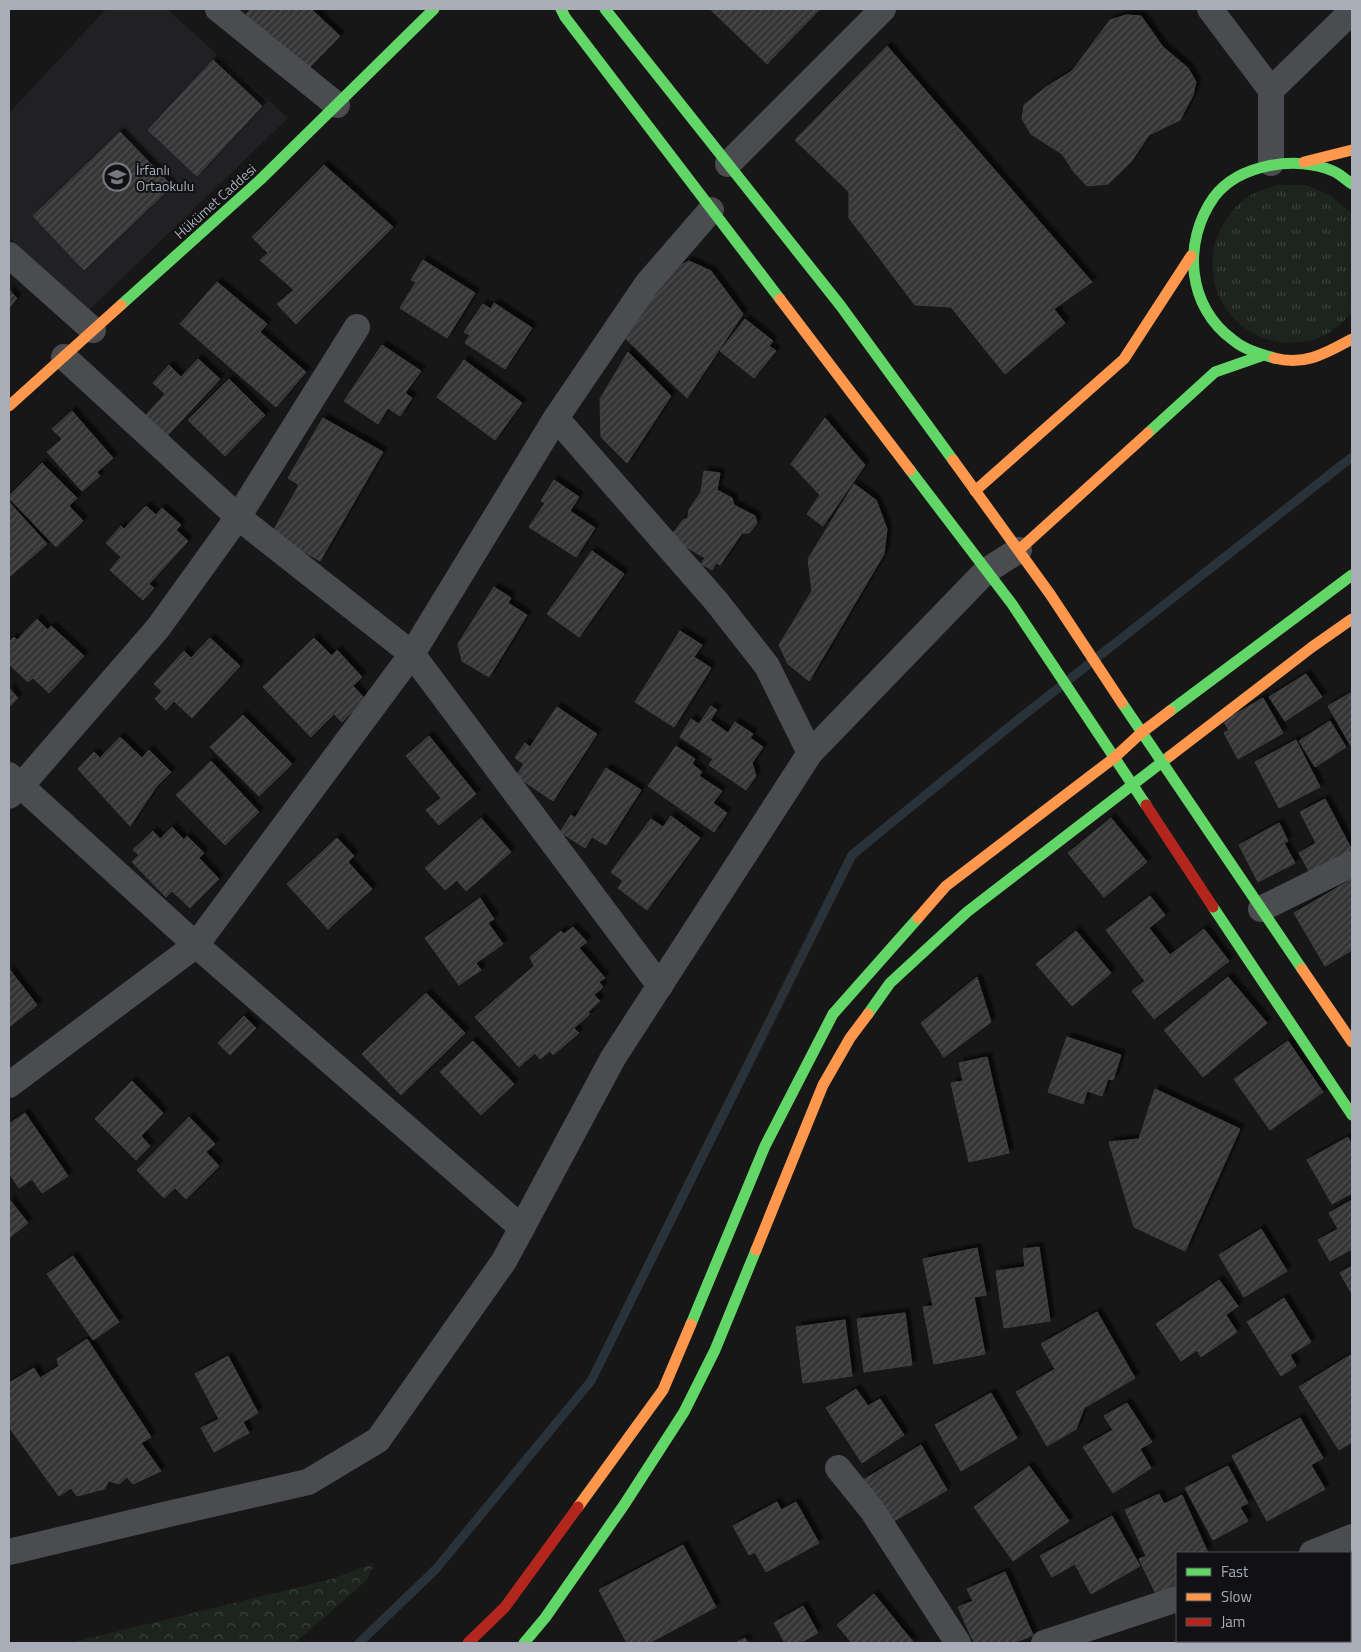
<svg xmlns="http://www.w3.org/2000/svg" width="1361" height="1652" viewBox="0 0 1361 1652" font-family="'Titillium Web',sans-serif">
  <defs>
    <pattern id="grass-tufts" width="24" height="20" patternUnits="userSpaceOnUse" patternTransform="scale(1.25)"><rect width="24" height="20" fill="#1d241e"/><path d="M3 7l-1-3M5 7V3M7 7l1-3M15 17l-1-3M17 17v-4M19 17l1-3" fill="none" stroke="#3b413d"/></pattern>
    <pattern id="park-crowns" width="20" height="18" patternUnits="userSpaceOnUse" patternTransform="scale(1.25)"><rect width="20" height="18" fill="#1d241e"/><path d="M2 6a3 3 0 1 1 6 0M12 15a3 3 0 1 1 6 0" fill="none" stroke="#3b413d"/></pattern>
    <pattern id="building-hatch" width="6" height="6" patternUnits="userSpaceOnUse" patternTransform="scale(1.25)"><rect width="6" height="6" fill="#353536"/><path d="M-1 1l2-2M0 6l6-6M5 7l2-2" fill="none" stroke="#4f5051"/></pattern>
    <filter id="shadow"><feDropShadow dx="4.5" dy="-4.5" stdDeviation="1" flood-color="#0009"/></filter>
  </defs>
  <rect width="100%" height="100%" fill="#171717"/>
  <path fill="#212123" d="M106,9H167L288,118L88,311L9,237V113Z"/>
  <path fill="url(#grass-tufts)" d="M1278,185H1304L1329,194L1352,214V313C1342,323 1333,332 1319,338C1315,340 1310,340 1305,341C1260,350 1218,318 1213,274C1211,256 1214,239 1224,223C1231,212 1240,200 1253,194C1260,190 1270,188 1278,185Z"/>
  <path fill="url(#park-crowns)" d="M374,1563L367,1580L295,1643H70L332,1579Z"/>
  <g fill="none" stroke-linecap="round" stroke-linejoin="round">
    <path stroke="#2a3239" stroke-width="9" d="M359,1643L436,1569L591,1381L852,855L1015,722L1352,457"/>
  </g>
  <g fill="url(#building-hatch)" stroke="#3f4043" filter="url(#shadow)">
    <path d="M251,9H311L340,36L306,71L246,14Z"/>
    <path d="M710,9H820L767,64Z"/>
    <path d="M1126,15L1141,16L1163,47L1188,68L1196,82L1193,95L1180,120L1149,135L1131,162L1108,184L1087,186L1074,172L1062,154L1031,134L1022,119L1024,105L1046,87L1072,71L1110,20Z"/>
    <path d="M887,46L1092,282L1054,309L1065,323L1005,374L951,307L915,305L849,218V192L795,140Z"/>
    <path d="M213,60L262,106L197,176L148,130Z"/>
    <path d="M120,132L172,186L84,270L33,216Z"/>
    <path d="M324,165L393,227L296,324L277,304L294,290L260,260L268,253L252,237Z"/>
    <path d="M423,260L475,293L447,338L400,308L416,282L411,280Z"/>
    <path d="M689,261L711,271L743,314L687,398L626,339L660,288L679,266Z"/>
    <path d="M217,282L267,324L260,332L306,372L276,407L180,324Z"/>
    <path d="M9,290L17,298L9,308Z"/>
    <path d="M494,303L532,328L505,369L465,343L470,335L464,332L483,304L491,309Z"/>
    <path d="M745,319L773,341L769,346L776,351L754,378L720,351Z"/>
    <path d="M382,345L421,371L405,393L412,398L400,416L388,408L378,424L344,401Z"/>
    <path d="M628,352L671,396L627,463L601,437L600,399Z"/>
    <path d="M198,359L220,379L168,435L146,415L165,394L153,383L169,365L181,377Z"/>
    <path d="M464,360L522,403L495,440L437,397Z"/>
    <path d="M229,379L265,415L225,456L188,420Z"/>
    <path d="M72,411L113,458L97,472L100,476L82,491L47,452L62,439L52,429Z"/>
    <path d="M323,418L383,452L320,561L272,533L299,485L288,478Z"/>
    <path d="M825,418L865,465L823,526L807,514L820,495L791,464Z"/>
    <path d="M42,463L77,498L69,506L83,521L56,547L9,498V496Z"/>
    <path d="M704,471L720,473L717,490L732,498L734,505L755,516L757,523L749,533H742L720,565L716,563L712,570L701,564L705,558L678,542L672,535L683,520L688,518L689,510L701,492Z"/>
    <path d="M554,480L579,497L570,511L595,528L576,557L529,527L545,503L541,501Z"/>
    <path d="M854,484L876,500L887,529L884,554L809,681L788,664L779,645L812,591L808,559Z"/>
    <path d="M9,502L47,544L9,577Z"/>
    <path d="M146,506L156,515L162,508L181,525L176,530L188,541L149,584L154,588L143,600L110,570L121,557L106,543L121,526L124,529Z"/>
    <path d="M592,551L624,574L579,637L547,614Z"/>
    <path d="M494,587L511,598L508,603L527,615L489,677L462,661L458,644Z"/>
    <path d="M37,619L48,630L51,626L84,656L49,693L33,678L28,682L9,664V642L14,637L17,640Z"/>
    <path d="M680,631L702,645L694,657L711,668L674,727L635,702Z"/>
    <path d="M210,638L240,666L192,718L174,701L166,710L155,699L162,691L154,684L184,651L191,658Z"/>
    <path d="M314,638L332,656L337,650L362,677L353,686L365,699L342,722L334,714L311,737L263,687Z"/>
    <path d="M1306,674L1322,697L1285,721L1269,697Z"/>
    <path d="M9,688L18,698L9,707Z"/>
    <path d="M1352,692V748L1328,706Z"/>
    <path d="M1263,698L1283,733L1238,759L1224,733L1229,730L1223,721Z"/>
    <path d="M711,706L717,710L710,720L728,733L735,722L753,734L750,738L763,747L752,763L756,776L746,790L709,765L713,759L680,737L691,719L699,724Z"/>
    <path d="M557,707L597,734L553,801L516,776L524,764L515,758L525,743L530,747Z"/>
    <path d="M243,715L292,764L259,796L210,747Z"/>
    <path d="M1330,721L1346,747L1315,767L1299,741Z"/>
    <path d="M429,736L476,794L439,825L426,810L441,798L406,756Z"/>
    <path d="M120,737L142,758L149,750L171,772L156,787L130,826L78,769L94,752L100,758Z"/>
    <path d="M1296,740L1320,787L1279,808L1255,762Z"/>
    <path d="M676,746L695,759L692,764L702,772L699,776L722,791L713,803L727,813L714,832L648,786Z"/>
    <path d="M211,761L259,812L225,845L176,795Z"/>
    <path d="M606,768L641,790L606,845L592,837L585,848L560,832L571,815L575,818Z"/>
    <path d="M1325,799L1352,850L1310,873L1299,853L1316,843L1300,812Z"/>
    <path d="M671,816L700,838L647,910L618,888L623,881L611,872L651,819L663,827Z"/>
    <path d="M481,818L511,852L466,891L457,880L445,890L425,868Z"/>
    <path d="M1111,818L1147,862L1104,897L1068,853Z"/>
    <path d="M1279,823L1288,841L1284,843L1295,863L1258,882L1239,845Z"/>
    <path d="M172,827L184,840L187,836L204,853L199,858L219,879L190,908L172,891L166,897L132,862L139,855L133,850L153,831L160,839Z"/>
    <path d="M337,838L354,856L348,862L372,889L328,929L287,884Z"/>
    <path d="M1352,879V950L1325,966L1294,913Z"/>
    <path d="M1150,896L1165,915L1149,928L1170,955L1204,929L1229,961L1154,1019L1132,991L1145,981L1106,930Z"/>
    <path d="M480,898L494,919L488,923L503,944L476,963L481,970L459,985L425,938Z"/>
    <path d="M573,927L587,942L579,948L605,978L599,982L603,987L594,995L600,1001L588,1012L590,1014L574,1028L579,1033L553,1055L550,1051L540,1059L535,1053L519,1067L475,1017L534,966L530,957L561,931L564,934Z"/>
    <path d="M1076,931L1111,973L1072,1006L1036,964Z"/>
    <path d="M9,969L37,1005L9,1027Z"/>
    <path d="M977,977L991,1022L944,1057L921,1023Z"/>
    <path d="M1228,977L1267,1023L1203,1077L1164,1030Z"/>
    <path d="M426,993L465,1033L401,1095L362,1054Z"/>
    <path d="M244,1016L256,1028L230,1055L218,1043Z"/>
    <path d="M1067,1037L1121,1055L1113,1080L1108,1079L1102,1096L1087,1091L1083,1104L1048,1092Z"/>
    <path d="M473,1041L514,1084L481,1115L440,1072Z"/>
    <path d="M1288,1041L1323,1092L1270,1130L1234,1079Z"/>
    <path d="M987,1057L1009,1153L969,1162L951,1083L963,1081L959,1063Z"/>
    <path d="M132,1081L163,1113L141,1136L150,1146L136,1160L95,1119Z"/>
    <path d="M1155,1089L1240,1129L1185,1251L1134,1227L1109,1142L1139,1139Z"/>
    <path d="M25,1113L68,1176L42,1193L32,1179L19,1188L9,1173V1124Z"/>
    <path d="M189,1117L215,1144L206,1152L219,1166L186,1199L175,1188L164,1198L137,1170Z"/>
    <path d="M1348,1137L1352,1145V1193L1332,1204L1307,1160Z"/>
    <path d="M9,1199L28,1223L9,1238Z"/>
    <path d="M1352,1200V1249L1330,1261L1318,1240L1338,1229L1329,1213Z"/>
    <path d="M1261,1229L1287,1271L1244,1297L1219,1255Z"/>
    <path d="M1039,1247L1050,1321L1004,1328L996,1271L1025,1267L1023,1249Z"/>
    <path d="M977,1248L986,1295L974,1297L985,1354L934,1364L923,1307L933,1306L923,1259Z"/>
    <path d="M73,1256L119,1322L93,1340L47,1274Z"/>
    <path d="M1352,1266V1294L1340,1273Z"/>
    <path d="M1219,1280L1238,1306L1226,1315L1237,1332L1201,1357L1197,1350L1181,1361L1156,1324Z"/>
    <path d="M1284,1298L1311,1342L1290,1355L1296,1366L1281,1376L1247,1322Z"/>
    <path d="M1097,1312L1135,1378L1084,1408L1076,1429L1047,1446L1016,1392L1055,1369L1041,1344Z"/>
    <path d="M905,1313L912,1365L864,1372L857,1319Z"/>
    <path d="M845,1320L852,1376L803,1383L796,1327Z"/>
    <path d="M87,1339L151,1437L141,1443L161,1471L133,1484L127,1477L119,1484L109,1481L104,1489L77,1496L71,1488L59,1496L9,1427V1383L34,1368L40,1378L59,1366L57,1359Z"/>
    <path d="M1352,1354V1442L1339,1450L1299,1387Z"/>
    <path d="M228,1356L258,1413L243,1422L249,1433L214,1452L201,1428L219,1419L195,1374Z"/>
    <path d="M856,1389L868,1406L880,1399L904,1435L862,1463L826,1408Z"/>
    <path d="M991,1393L1017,1438L961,1471L935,1425Z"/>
    <path d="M1127,1403L1152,1442L1140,1449L1151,1468L1113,1493L1083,1447L1113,1430L1104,1416Z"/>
    <path d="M1300,1418L1323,1458L1311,1465L1325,1489L1267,1521L1232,1456Z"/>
    <path d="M921,1445L947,1490L889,1524L863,1480Z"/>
    <path d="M1029,1466L1069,1521L1013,1561L974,1507Z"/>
    <path d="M1228,1466L1248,1503L1240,1507L1248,1521L1213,1540L1185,1488Z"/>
    <path d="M1159,1494L1164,1504L1182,1495L1208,1553H1177V1584L1156,1594L1139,1559L1146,1556L1125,1510Z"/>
    <path d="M777,1502L781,1510L796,1502L819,1543L766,1572L755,1552L749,1555L733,1526Z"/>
    <path d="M1112,1516L1140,1566L1091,1594L1075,1564L1052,1577L1040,1556Z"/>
    <path d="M683,1545L716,1607L649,1643H627L599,1590Z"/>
    <path d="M1005,1572L1033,1635L1014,1643H974L958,1607L973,1601L967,1589Z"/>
    <path d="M1352,1588V1604L1350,1598V1589Z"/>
    <path d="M874,1594L914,1643H852L837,1625Z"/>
    <path d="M803,1606L818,1633L800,1643H785L774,1623Z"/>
    <path d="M745,1638L748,1643H735Z"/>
  </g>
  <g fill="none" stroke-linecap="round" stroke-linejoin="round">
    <g stroke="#4b4c50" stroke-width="26">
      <path d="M218,9L337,105"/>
      <path d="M1210,9L1271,90V163"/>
      <path d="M1271,90L1352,11"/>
      <path d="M728,164L883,9"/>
      <path d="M9,255L93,330"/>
      <path d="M64,357L238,517L412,654L660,986"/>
      <path d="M556,418L716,601L767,666L810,753"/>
      <path d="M9,775L196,945L522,1228"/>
      <path d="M9,796L21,786L158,628L238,517L357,327"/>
      <path d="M1261,909L1352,864"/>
      <path d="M9,1085L196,945L412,654L556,418L647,284L711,210"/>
      <path d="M838,1468L872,1510L958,1643"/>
      <path d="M9,1552L164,1515L308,1482L378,1440L504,1261L613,1058L810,753L986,571L1019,550"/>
      <path d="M1312,1553L1352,1537"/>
      <path d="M1239,1641L1241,1643"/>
      <path d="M1044,1643L1177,1599"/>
    </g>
    <g stroke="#63d668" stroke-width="11">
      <path d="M561,9L565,17L780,299"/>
      <path d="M605,9L840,305L953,460"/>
      <path d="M121,305L260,180L434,9"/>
      <path d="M1274,358C1260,354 1245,350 1233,340C1187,307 1182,242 1214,197C1239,164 1297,155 1333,171C1340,174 1346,180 1352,184"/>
      <path d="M1148,433L1215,372L1261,356"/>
      <path d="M910,470L1012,604L1146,805"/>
      <path d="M1122,703L1302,969"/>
      <path d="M1170,711L1352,575"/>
      <path d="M1213,907L1352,1115"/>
      <path d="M868,1014L890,983L967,912L1170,756"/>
      <path d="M691,1324L765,1146L833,1014L918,918"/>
      <path d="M524,1643L545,1618L624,1505L684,1412L715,1350L756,1250"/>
    </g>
    <g stroke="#ff974d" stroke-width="11">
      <path d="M1304,162L1352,150"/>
      <path d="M780,299L910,470"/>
      <path d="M1274,358C1306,366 1326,353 1352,339"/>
      <path d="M9,406L121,305"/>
      <path d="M953,460L1050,594L1122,703"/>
      <path d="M975,491L1124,359L1191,256"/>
      <path d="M1019,550L1148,433"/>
      <path d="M1170,756L1312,647L1352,619"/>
      <path d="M918,918L946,886L1114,758L1141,733L1170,711"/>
      <path d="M1302,969L1352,1042"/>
      <path d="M756,1250L823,1085L850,1038L868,1014"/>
      <path d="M578,1507L663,1390L691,1324"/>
    </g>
    <g stroke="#b3261e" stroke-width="11">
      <path d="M1146,805L1213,907"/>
      <path d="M468,1643L505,1607L578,1507"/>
    </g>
  </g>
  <defs>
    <g id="school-ring" transform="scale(1.4375)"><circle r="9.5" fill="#111113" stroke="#757880" stroke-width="1.5"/><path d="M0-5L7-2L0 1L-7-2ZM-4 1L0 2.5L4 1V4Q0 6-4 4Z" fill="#757880"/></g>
  </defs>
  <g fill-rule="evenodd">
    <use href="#school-ring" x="117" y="177"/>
  </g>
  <g text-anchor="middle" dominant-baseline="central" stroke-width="4" stroke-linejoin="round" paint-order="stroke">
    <g font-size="14" fill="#a8adb8" stroke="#111113" text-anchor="start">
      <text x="136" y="169">İrfanlı<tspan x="136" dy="16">Ortaokulu</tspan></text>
    </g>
    <g font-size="14" fill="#a8adb8" stroke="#111113">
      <text transform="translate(215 201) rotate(-42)">Hükümet Caddesi</text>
    </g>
  </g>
  <rect width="1361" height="1652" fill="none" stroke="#a8adb8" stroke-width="20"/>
  <rect x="1176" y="1552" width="175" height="90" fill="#111113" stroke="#4d4f55"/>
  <rect x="1186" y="1568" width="25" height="8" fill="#63d668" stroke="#4d4f55"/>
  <text x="1221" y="1577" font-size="15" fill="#a8adb8">Fast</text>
  <rect x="1186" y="1593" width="25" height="8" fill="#ff974d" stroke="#4d4f55"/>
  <text x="1221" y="1602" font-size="15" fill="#a8adb8">Slow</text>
  <rect x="1186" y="1618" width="25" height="8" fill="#b3261e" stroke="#4d4f55"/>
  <text x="1221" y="1627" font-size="15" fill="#a8adb8">Jam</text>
</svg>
